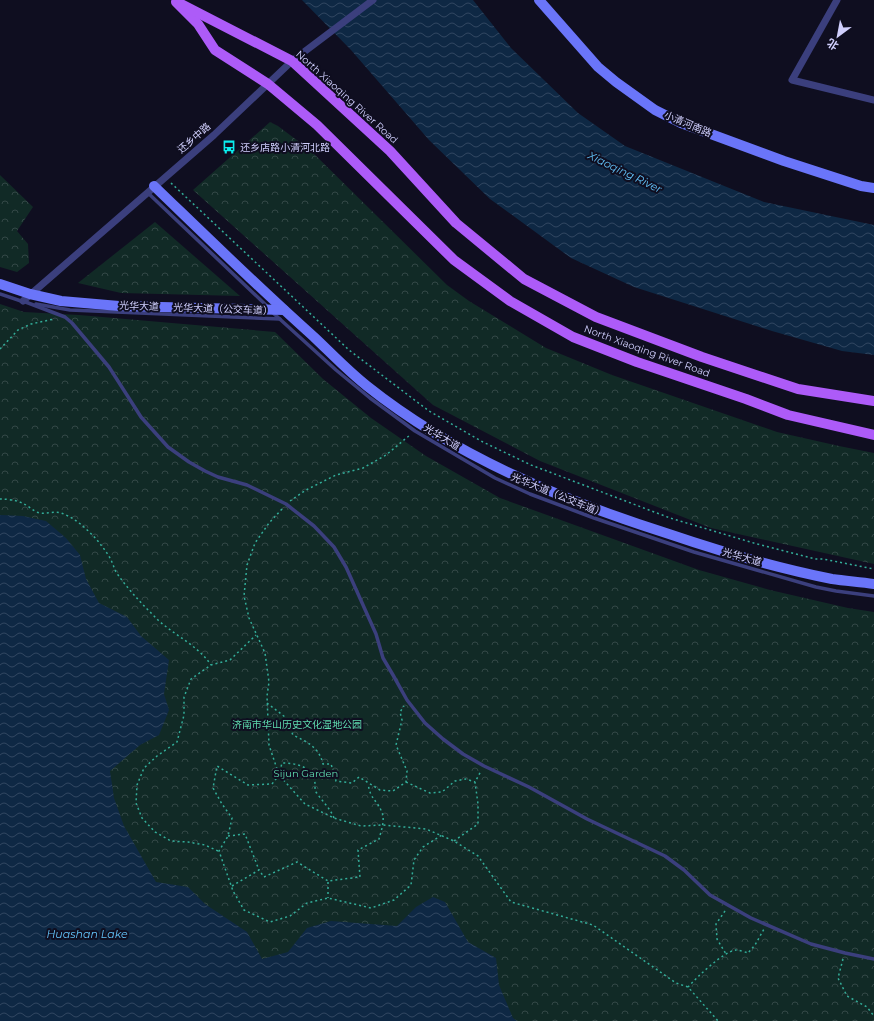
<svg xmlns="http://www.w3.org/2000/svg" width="874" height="1021" viewBox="0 0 874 1021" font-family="Montserrat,'Noto Sans SC',sans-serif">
  <defs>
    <pattern id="forest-crowns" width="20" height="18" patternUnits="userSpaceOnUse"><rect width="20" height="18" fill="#112a26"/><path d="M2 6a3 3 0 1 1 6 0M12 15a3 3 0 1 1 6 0" fill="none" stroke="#334846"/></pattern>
    <pattern id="water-waves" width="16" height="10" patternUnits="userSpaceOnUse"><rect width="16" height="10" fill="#0e2844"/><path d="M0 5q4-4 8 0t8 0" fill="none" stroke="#304660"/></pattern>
  </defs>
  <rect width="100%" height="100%" fill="#0f0e20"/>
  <g fill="url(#forest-crowns)">
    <path d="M270,122L278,126L310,150L447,285L469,301L546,348L612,375L777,432L839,446L874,453V564L711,528L540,461L433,405L193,190Z"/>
    <path d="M0,175L33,207L17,231L28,244L29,263L17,272L0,267Z"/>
    <path d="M155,222L240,296L121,293L78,283Z"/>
    <path d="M0,304L24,312L79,315L275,332L323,379L371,418L426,456L500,498L699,570L770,590L848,608L874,612V1021H0Z"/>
  </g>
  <g fill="url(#water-waves)">
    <path d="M302,0H473L511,48L578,113L625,146L764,202L874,225V355L842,351L772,331L634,287L571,258L490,199L429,140L351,50Z"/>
    <path d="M0,515L23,516L46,521L66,538L80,555L86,579L99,603L127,617L141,636L169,660L164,694L169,710L159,735L140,745L110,771L114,798L124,826L156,882L188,887L205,904L247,932L262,959L288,952L307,928L331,921L397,926L416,907L433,897L445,902L468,942L496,958L499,985L513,1018L517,1021H0Z"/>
  </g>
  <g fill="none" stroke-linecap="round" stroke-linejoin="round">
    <g stroke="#33ad99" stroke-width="1.5" stroke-dasharray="2 3" stroke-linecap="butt">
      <path d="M171,183L349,350L429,411L483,442L531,465L670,518L757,544L815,559H823L874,569"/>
      <path d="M0,349L18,330L31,324L54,319"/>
      <path d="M0,499C7,499 17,500 24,504C29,506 34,512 40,513C47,514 54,511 61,513C80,519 102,543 111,560C113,564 114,568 116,572C127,588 140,602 154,616C171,634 197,644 211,665"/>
      <path d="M290,501L306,490L336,475L363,468L386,455L410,435"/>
      <path d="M282,509L269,523L255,543L247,565L244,596L249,618L265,653L269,682L267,696L269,745L279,775L305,804L334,818L361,826L383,825L426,829L454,841L478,856L511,902L593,925L676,983L688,987L718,1021"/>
      <path d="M267,703L285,717L293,735C307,742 319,747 323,764H331L335,776L336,781L352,783L359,777L380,790L393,791L406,782L407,771L396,745L402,720L400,712L404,706"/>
      <path d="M406,782L430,793L442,792L455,781L466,779L475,782"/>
      <path d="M334,818C330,808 322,801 316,792C314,788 316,783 314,779C310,766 295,763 282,763L279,775L272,784L248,785L217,766L213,788L222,804L232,818L228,836L219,851L233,891L244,910L270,922L290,916L307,903L328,898L371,908L394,900L411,885L414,860L423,847L442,835"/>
      <path d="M228,836L245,834L259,870"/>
      <path d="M454,841L478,824V804L475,782L481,771"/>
      <path d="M218,851L205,845L188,842L171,841L155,832L142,818L136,803L137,785L144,768L157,756L177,742L184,715V697L191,679L211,665L230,660L256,635"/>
      <path d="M328,882V898"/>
      <path d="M232,886L259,870L264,877L297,862L328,881L360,877L358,850L379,839C381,831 386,819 381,810C375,798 371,800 368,784"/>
      <path d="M725,911L716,924L717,939L726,954"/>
      <path d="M843,959L838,978L847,996L867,1007L874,1016"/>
      <path d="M688,987C696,978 724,951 736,950C740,950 745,952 748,953L755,945L764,929"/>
    </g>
    <g stroke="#3b3f7d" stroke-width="3.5">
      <path d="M148,193L268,307"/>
      <path d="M0,294L24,302"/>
      <path d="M23,301L65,317L72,323L109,367L141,417L168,447L189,462L205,471L218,477L247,485L286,504L314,526L334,547L346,567L376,634L383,658L393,675L407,700L425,723L443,739L463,754L484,766L529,787L587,819L665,856L684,870L710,895L751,918L811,944L845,953L874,959"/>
      <path d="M36,304L70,310L280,319"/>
      <path d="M272,312L336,370L370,398L415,431L495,478L530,494L594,518L694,552L816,587L836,591L874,596"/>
    </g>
    <g stroke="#3b3f7d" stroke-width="7">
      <path d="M837,0L792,80L874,100"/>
      <path d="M23,301L214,135L292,61L373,0"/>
    </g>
    <g stroke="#6a75f9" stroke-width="10">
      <path d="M539,0L598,67L616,82L655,110L681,123L784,161L861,186L874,188"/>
      <path d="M154,186C207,237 259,288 314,337C331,353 348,371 367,386C456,457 562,500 669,534C722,552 777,568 832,579C846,581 860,582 874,584"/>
      <path d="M0,284L30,294L61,301L119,306L284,310"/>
    </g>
    <g stroke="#ad5bf8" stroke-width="10">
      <path d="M176,2L198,24L215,50L268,84L317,125L454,260L510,301L573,337L637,362L746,399L788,415L874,435"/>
      <path d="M181,4L292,61L390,151L456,223L524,279L596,317L702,357L798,389L874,401"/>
    </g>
  </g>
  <defs>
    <g id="bus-bare" transform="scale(1.08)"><path d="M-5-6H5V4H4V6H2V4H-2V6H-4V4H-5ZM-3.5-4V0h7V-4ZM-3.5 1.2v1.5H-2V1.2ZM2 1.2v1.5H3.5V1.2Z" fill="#0aeeee" stroke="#0f0e20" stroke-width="2.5" paint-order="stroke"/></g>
  </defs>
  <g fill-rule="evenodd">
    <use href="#bus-bare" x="229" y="147"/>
  </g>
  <g text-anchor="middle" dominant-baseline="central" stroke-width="4" stroke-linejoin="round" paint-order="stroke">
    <g font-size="10" fill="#d0cffd" stroke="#0f0e20">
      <text transform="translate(347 97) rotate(42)">North Xiaoqing River Road</text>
      <text transform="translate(688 124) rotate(23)">小清河南路</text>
      <text transform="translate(194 138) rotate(-41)">还乡中路</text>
      <text transform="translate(139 306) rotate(2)">光华大道</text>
      <text transform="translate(223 309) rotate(2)">光华大道（公交车道）</text>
      <text transform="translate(647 351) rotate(20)">North Xiaoqing River Road</text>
      <text transform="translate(442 437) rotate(31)">光华大道</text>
      <text transform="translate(558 495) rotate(22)">光华大道（公交车道）</text>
      <text transform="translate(742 557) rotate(16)">光华大道</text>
    </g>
    <g font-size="10" fill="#d0cffd" stroke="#0f0e20" text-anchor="start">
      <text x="240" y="147">还乡店路小清河北路</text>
    </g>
    <g font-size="10" fill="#5edaae" stroke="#0f0e20">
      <text x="297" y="724">济南市华山历史文化湿地公园</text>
      <text x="306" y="773">Sijun Garden</text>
    </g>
    <g font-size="11" font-style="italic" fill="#62c2f8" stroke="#0f0e20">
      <text transform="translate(625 172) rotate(26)">Xiaoqing River</text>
      <text x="87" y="934">Huashan Lake</text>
    </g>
  </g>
  <g transform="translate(838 36) rotate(212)" stroke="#0f0e20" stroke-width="3" paint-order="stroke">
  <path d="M0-3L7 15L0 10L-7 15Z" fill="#d0cffd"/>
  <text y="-6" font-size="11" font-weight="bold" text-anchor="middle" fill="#d0cffd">北</text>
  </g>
</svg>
